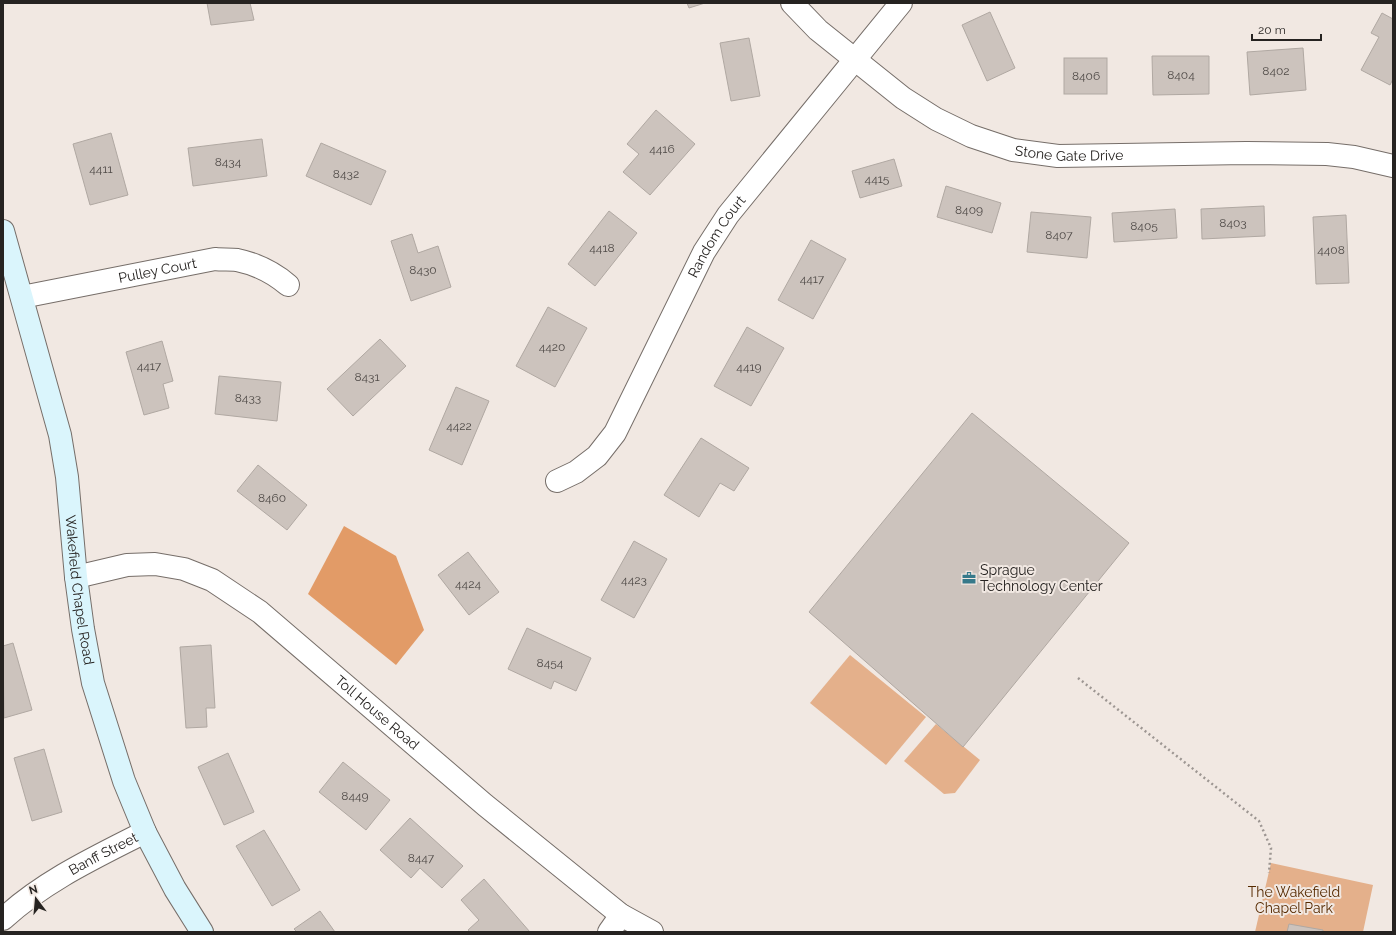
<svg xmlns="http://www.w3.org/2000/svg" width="1396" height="935" viewBox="0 0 1396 935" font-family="Raleway,sans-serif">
  <rect width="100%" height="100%" fill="#f1e8e2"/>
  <g fill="#e4b08b">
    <path d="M850,655L926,717L886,765L810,703Z"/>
    <path d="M936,724L980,760L955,793L944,794L904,761Z"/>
    <path d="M1271,863L1373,885L1363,932H1255Z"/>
  </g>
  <path fill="#e29b67" d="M344,526L396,556L424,630L396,665L308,594Z"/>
  <g fill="#ccc3bd" stroke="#b0a8a2">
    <path d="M207,3H250L254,20L211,25Z"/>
    <path d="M687,3H705L689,8Z"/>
    <path d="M990,12L1015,68L987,81L962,25Z"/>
    <path d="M1382,13L1393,19V79L1390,85L1361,70L1379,37L1371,33Z"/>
    <path d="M749,38L760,96L731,101L720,43Z"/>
    <path d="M1303,48L1306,90L1250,95L1247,52Z"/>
    <path d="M1152,56H1209V94L1153,95Z"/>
    <rect x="1064" y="58" width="43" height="36"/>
    <path d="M656,110L695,144L650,195L623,172L639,154L627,144Z"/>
    <path d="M111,133L128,195L90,205L73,144Z"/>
    <path d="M262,139L267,176L193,186L188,148Z"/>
    <path d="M321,143L386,171L371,205L306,176Z"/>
    <path d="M894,159L902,186L860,198L852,171Z"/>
    <path d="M946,186L1001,203L992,233L937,217Z"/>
    <path d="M1264,206L1265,236L1202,239L1201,209Z"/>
    <path d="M1175,209L1177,238L1114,242L1112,213Z"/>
    <path d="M609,211L637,233L595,286L568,264Z"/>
    <path d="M1031,212L1091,217L1087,258L1027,252Z"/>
    <path d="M1346,215L1349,283L1316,284L1313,217Z"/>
    <path d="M412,234L418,253L438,246L451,287L411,301L391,241Z"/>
    <path d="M811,240L846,259L813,319L778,300Z"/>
    <path d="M548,307L587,328L555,387L516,366Z"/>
    <path d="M747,327L784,348L751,406L714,386Z"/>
    <path d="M380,339L406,366L353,416L327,389Z"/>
    <path d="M162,341L173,381L163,384L169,408L144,415L126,352Z"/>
    <path d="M219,376L281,382L277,421L215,414Z"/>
    <path d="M456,387L489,401L462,465L429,450Z"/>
    <path d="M972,413L1129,543L963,747L809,612Z"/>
    <path d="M701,438L749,468L734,491L720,483L699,517L664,495Z"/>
    <path d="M258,465L307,505L287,530L237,491Z"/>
    <path d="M634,541L667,559L634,618L601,600Z"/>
    <path d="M468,552L499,592L469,615L438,575Z"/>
    <path d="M527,628L591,658L576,691L554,681L551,689L508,669Z"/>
    <path d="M13,643L32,710L4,718L3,646Z"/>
    <path d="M211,645L215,708H206L207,727L186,728L180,647Z"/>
    <path d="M44,749L62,812L32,821L14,758Z"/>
    <path d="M228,753L254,812L224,825L198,767Z"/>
    <path d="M343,762L390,800L366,830L319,792Z"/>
    <path d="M410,818L463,866L442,888L420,868L411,878L380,850Z"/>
    <path d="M264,830L300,890L272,906L236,846Z"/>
    <path d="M484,879L530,932H470L468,930L479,920L461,900Z"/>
    <path d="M320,911L335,932H297L294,929Z"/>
    <path d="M1289,924L1323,930V932H1287Z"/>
  </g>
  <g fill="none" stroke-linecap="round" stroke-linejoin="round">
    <g stroke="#766e69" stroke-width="24">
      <g id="street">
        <path id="s1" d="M792,3L818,30L903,98L936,119L971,136L1013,150L1058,156L1246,153L1327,154L1354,157L1393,166"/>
        <path id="s2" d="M22,297L215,259C222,260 230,259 237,260C256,264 274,273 288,285"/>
        <path id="s3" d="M557,481L576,472L597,456L615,433L704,252L728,215L901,3"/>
        <path id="s4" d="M76,577L127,565L155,564L184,569L212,580L260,612L485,805L621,915L652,932"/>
        <path id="s5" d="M3,919C44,881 96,857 145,832"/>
        <path d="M609,932L621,915"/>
      </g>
    </g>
    <g stroke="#766e69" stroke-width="24">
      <g id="secondary">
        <path id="s6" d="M3,231L60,435L67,477L76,577L83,629L93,683L124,781L145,832L175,889L202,932"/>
      </g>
    </g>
    <path stroke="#9d9692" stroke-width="2.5" stroke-dasharray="2 3" stroke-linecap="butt" d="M1078,678L1259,821L1271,848L1269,873"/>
    <use href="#street" stroke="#fff" stroke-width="22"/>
    <use href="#secondary" stroke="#daf5fc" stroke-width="22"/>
  </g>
  <defs>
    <g id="office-bare" transform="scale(1.08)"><path d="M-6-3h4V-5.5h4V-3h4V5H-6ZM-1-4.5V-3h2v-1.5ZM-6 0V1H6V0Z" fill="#36798a" stroke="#f1e8e2" stroke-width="2.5" paint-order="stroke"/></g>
  </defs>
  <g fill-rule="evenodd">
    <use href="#office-bare" x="969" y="578"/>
  </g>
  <g text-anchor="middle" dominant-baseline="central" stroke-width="4" stroke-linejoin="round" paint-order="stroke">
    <g font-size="12" fill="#504b48">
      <text x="1276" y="71">8402</text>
      <text x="1181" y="75">8404</text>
      <text x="1086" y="76">8406</text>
      <text x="662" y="149">4416</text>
      <text x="228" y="162">8434</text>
      <text x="101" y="169">4411</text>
      <text x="346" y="174">8432</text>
      <text x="877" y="179">4415</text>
      <text x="969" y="210">8409</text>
      <text x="1233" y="223">8403</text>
      <text x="1144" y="226">8405</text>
      <text x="1059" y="235">8407</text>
      <text x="602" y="248">4418</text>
      <text x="1331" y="250">4408</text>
      <text x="423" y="270">8430</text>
      <text x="812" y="279">4417</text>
      <text x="552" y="347">4420</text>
      <text x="149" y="366">4417</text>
      <text x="749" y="367">4419</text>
      <text x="367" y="377">8431</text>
      <text x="248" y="398">8433</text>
      <text x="459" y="426">4422</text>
      <text x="272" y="498">8460</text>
      <text x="634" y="580">4423</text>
      <text x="468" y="584">4424</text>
      <text x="550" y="663">8454</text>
      <text x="355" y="796">8449</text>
      <text x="421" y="858">8447</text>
    </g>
    <g font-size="14" fill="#262321" stroke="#f1e8e2">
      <text stroke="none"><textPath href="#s1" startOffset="325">Stone Gate Drive</textPath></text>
      <text stroke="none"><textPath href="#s3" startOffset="298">Random Court</textPath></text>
      <text stroke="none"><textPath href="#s2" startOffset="138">Pulley Court</textPath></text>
      <text stroke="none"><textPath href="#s6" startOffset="368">Wakefield Chapel Road</textPath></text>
      <text stroke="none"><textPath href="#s4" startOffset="352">Toll House Road</textPath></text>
      <text stroke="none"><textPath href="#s5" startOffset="120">Banff Street</textPath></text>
    </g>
    <g font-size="14" fill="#262321" stroke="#f1e8e2" text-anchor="start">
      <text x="980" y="570">Sprague<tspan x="980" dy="16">Technology Center</tspan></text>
    </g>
    <g font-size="14" fill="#562a00" stroke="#f1e8e2">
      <text x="1294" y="892">The Wakefield<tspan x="1294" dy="16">Chapel Park</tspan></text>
    </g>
  </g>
  <rect width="1396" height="935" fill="none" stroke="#262321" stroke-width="8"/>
  <g transform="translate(36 899) rotate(344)" stroke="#f1e8e2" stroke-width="3" paint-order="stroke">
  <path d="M0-3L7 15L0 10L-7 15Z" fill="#262321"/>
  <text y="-6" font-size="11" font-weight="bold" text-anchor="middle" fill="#262321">N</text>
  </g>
  <path d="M1252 34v6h69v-6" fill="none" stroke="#262321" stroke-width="2"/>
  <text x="1258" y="34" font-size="12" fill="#262321" stroke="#f1e8e2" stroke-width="3" paint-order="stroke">20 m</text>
</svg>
